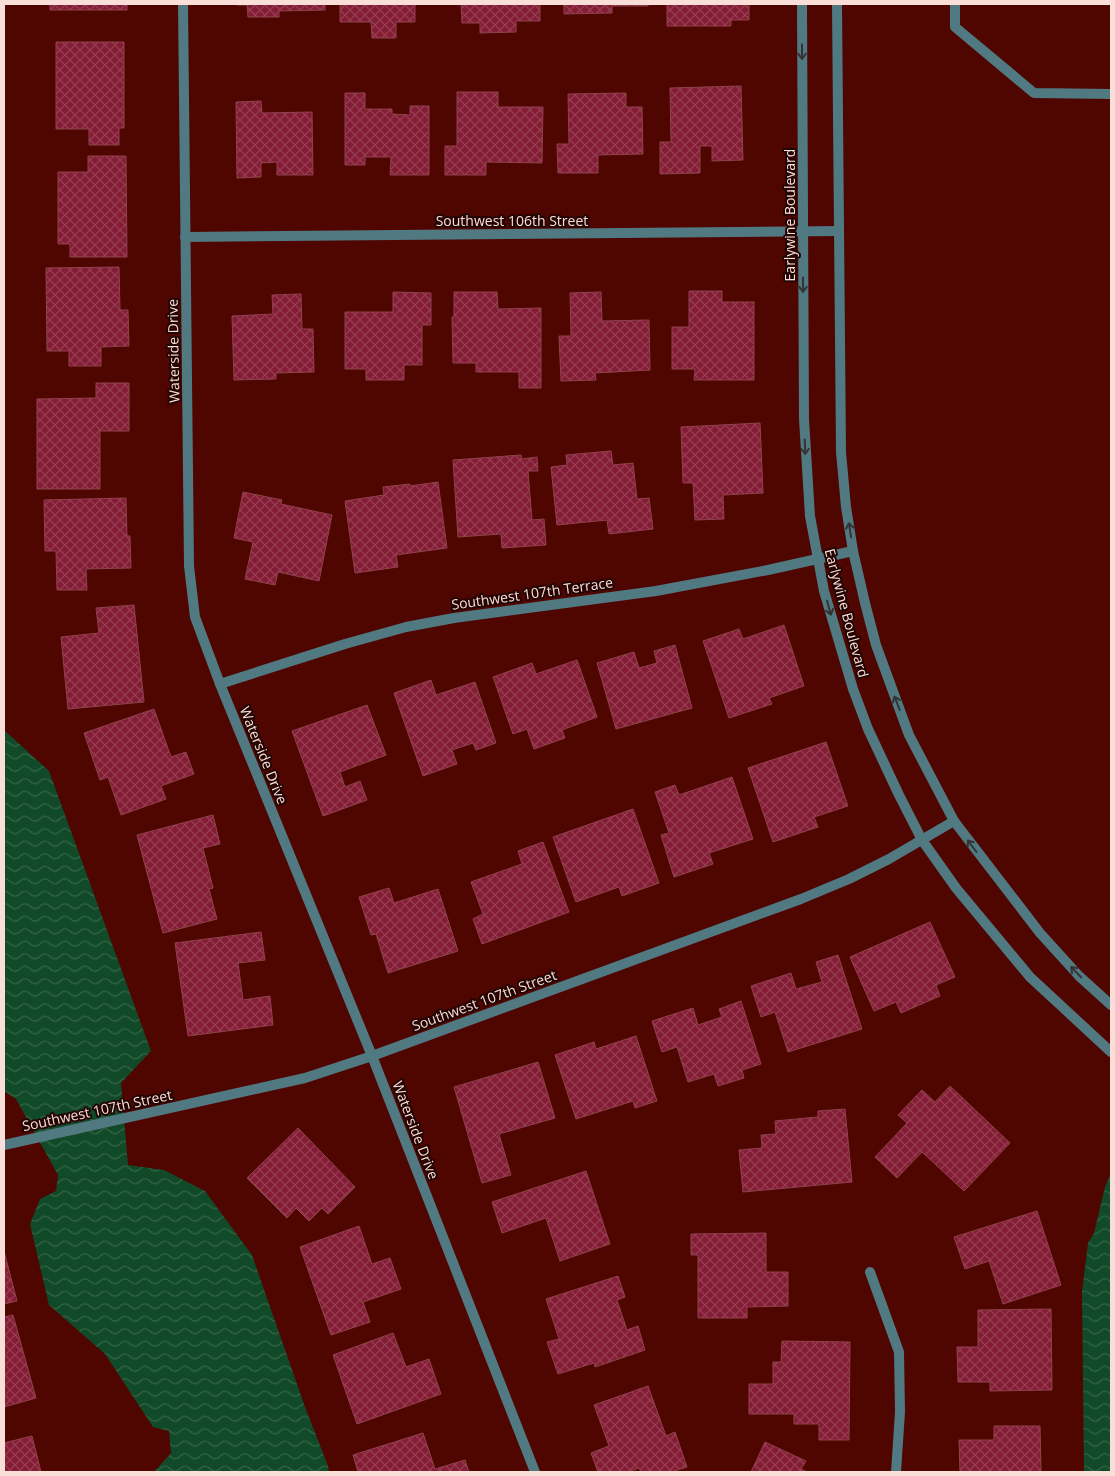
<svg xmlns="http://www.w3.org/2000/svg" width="1115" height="1476" viewBox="0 0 1115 1476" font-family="'Open Sans',sans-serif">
  <defs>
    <pattern id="water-waves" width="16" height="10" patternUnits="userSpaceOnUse" patternTransform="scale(1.25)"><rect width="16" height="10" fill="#114a28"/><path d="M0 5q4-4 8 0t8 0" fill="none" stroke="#356446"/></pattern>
    <pattern id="building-cross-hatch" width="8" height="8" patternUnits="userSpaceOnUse" patternTransform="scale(1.25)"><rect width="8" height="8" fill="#831c34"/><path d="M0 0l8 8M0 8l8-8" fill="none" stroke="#953d51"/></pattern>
  </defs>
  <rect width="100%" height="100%" fill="#4f0500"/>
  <g fill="url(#water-waves)">
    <path d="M4,730L49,771L151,1051L121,1083L128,1165L164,1170L205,1191L252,1255L305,1407L328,1466L329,1472H154L171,1453L169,1431L153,1427L105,1354L49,1305L30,1224L40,1199L56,1191L58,1175L16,1099L4,1091Z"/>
    <path d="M1111,1173V1472H1084L1082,1292L1088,1243L1094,1233L1105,1187Z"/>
  </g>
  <g fill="url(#building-cross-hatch)" stroke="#90424d">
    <rect x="50" y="4" width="77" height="6"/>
    <path d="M237,4H325V10L279,11V17H248L247,5H237Z"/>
    <path d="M340,4H415V22H396V38H372L371,22H340Z"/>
    <path d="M461,4H540V21H516V32L480,33V23H462Z"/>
    <path d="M564,4H648V6H612V13L564,14Z"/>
    <path d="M667,4H749V20H731V26H667Z"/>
    <path d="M56,42H124V128H119V145H89V129H56Z"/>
    <path d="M741,86L743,160L712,161V146H700V173L660,174V142H671L670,88Z"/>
    <path d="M457,92H498V107H543L542,163L486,162V175H445V146H457Z"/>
    <path d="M345,93H365V109H392V114L410,115V106H429V175H390L391,157H365V165H345Z"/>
    <path d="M626,93V107H642L643,154L598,155V173H558L557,144H569L568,94Z"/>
    <path d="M261,101L262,113L312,112L313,175H277V162L261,163V177L237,178L236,102Z"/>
    <path d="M88,156H126L127,257H70V244H58V172H88Z"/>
    <path d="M119,267L120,310H128L129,346L101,347V366H69V351H47L46,268Z"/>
    <path d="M689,291H722V302H754V380H694L695,369H672V327H689Z"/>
    <path d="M393,292L431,293V325H422V365H404V380H366V369H345V312H393Z"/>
    <path d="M454,292H497L498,309L541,308V388H519V372H476V363H453L452,317H454Z"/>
    <path d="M601,292L602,321L649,320L650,370L595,373L596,380L561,381L559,336H571L570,293Z"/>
    <path d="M301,294L302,329H313L314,372L276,373V379L234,380L232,316L273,314L272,295Z"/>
    <path d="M96,383H129V431H100V489H37V399L96,398Z"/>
    <path d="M760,423L763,493L723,495L724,519L695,520L693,483H683L681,427Z"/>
    <path d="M611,451L613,465L633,463L637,499L649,498L653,529L609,534L607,520L557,525L551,467L567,465L566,455Z"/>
    <path d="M521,455L522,459L537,457L538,471H528L532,520L544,519L546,545L502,548L501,534L458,537L453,460Z"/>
    <path d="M438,482L447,548L396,555L398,567L355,573L345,501L384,495L383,487L410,484V486Z"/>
    <path d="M243,492L282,500L281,504L332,515L319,581L278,572L275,585L245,579L253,542L234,538Z"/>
    <path d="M126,498L127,536H130L131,568L86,569L87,590H57L56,551H45L44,500Z"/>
    <path d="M134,605L144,702L68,709L61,637L99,633L96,608Z"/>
    <path d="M784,625L804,686L769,698L772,704L729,718L703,641L739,629L743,639Z"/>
    <path d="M675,645L692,708L616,729L597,663L634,652L639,668L657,663L654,651Z"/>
    <path d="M577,660L597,717L562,730L565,738L534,749L527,729L513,734L493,677L532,663L536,674Z"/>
    <path d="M431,680L436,695L475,682L496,743L476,750L473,743L452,750L457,764L423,776L394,693Z"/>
    <path d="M367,705L386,755L340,772L345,787L360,781L367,800L323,816L292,731Z"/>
    <path d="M154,709L171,757L186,752L194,774L161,786L166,799L121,815L108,777L100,780L84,733Z"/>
    <path d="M826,742L848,806L814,817L818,827L773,842L748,768Z"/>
    <path d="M732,777L753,839L709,853L713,864L674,877L661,835L669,833L655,792L675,785L679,795Z"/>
    <path d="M633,809L659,883L622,896L619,887L576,902L553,837Z"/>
    <path d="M213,815L220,844L203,848L213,888L209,889L217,919L163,933L137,835Z"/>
    <path d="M543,842L569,912L482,944L473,919L483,914L471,882L522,864L518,851Z"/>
    <path d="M389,888L394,903L438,889L458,951L388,973L376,934L371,935L359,897Z"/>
    <path d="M930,922L955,977L936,985L940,996L901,1013L896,1002L874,1011L850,957Z"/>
    <path d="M261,932L265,960L238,963L243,1000L270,996L273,1025L188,1036L175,943Z"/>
    <path d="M838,955L862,1029L788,1052L775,1012L761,1017L751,986L791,973L796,989L822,982L816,962Z"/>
    <path d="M741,1001L761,1064L742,1070L744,1078L718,1086L714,1074L688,1082L677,1047L662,1052L652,1021L693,1008L698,1025L722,1017L719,1009Z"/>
    <path d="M636,1036L657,1101L635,1108L633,1101L576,1119L555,1055L594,1042L596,1049Z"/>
    <path d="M538,1062L555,1118L499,1134L511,1175L482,1183L454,1087Z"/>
    <path d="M950,1086L1010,1143L964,1191L922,1152L897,1178L875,1157L907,1123L898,1115L922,1090L935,1102Z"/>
    <path d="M845,1109L852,1182L743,1192L739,1150L762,1148L761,1135L776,1134L775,1121L818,1117V1111Z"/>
    <path d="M298,1128L355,1187L328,1214L322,1208L309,1221L296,1208L287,1218L247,1178Z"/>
    <path d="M586,1171L610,1244L560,1261L546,1218L502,1233L492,1202Z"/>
    <path d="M1037,1211L1061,1285L1003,1304L989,1261L965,1269L954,1237Z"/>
    <path d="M359,1226L372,1264L390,1258L401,1289L363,1302L370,1322L331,1335L300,1247Z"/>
    <path d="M766,1233V1272H788V1306L747,1307V1318H698V1255H691V1234Z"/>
    <path d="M4,1251L17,1301L4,1304Z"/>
    <path d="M618,1276L625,1297L617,1300L627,1330L638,1326L645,1350L595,1367L594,1363L558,1374L547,1342L559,1339L546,1299Z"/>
    <path d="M1051,1309L1052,1390L990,1391V1382H958L957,1347H978V1310Z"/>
    <path d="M13,1315L36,1398L4,1407V1317Z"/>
    <path d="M393,1333L406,1367L429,1359L441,1394L357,1424L333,1355Z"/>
    <path d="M782,1341L850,1342L849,1440H819V1424H794V1414H749V1384H773V1362H781Z"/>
    <path d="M648,1386L666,1436L675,1432L687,1467L671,1472H641L639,1468L627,1472H598L591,1453L609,1446L594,1405Z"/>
    <path d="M994,1426H1040L1041,1472H960L959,1440H994Z"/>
    <path d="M423,1433L435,1469L465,1460L469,1472H358L353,1455Z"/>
    <path d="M32,1436L41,1472H4V1443Z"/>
    <path d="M765,1442L806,1461L801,1469L807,1472H751Z"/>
  </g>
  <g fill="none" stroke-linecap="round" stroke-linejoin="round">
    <path stroke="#507982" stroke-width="10" d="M955,4V27L1034,93L1111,94"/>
    <g stroke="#507982" stroke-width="10">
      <path d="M183,4L189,566L195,617L220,684L372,1056L535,1472"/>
      <path d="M185,237L839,231"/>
      <path d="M220,684L345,644L406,627L454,618L656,591L768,570L853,551"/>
      <path d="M4,1145L305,1078L372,1056L801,899L849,879L889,859L954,821"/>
      <path d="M870,1272L899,1352L900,1412L896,1472"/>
    </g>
    <g stroke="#507982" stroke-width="10">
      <path d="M802,4L804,419L810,516L824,591L853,689L868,729L899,795L922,840L956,888L1030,977L1111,1052"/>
      <path d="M837,4L841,452L846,507L853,551L865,603L876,645L909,735L954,821L1040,933L1079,976L1111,1005"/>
    </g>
  </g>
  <defs><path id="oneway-shaft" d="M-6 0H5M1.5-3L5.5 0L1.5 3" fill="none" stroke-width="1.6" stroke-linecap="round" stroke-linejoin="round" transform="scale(1.25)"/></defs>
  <g stroke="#343335">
    <use href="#oneway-shaft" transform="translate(802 52) rotate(90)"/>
    <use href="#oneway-shaft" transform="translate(803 285) rotate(90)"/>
    <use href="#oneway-shaft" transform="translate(805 447) rotate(88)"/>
    <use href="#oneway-shaft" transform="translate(850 530) rotate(-99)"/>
    <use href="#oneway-shaft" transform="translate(829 608) rotate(75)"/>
    <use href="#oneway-shaft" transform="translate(897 703) rotate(-111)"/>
    <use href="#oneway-shaft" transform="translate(972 846) rotate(-127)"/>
    <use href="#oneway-shaft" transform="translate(1076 972) rotate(-134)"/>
  </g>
  <g text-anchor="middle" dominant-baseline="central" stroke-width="4" stroke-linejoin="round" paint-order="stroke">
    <g font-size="14" fill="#faded8" stroke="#220502">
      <text transform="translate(789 215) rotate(-90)">Earlywine Boulevard</text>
      <text x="512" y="220">Southwest 106th Street</text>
      <text transform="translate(173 351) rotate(-91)">Waterside Drive</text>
      <text transform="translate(532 593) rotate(-8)">Southwest 107th Terrace</text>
      <text transform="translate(847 613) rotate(75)">Earlywine Boulevard</text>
      <text transform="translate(264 755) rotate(68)">Waterside Drive</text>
      <text transform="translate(484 1000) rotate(-20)">Southwest 107th Street</text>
      <text transform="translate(97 1110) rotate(-12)">Southwest 107th Street</text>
      <text transform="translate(416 1130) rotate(69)">Waterside Drive</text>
    </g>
  </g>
  <rect width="1115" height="1476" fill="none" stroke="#faded8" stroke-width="10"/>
</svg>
